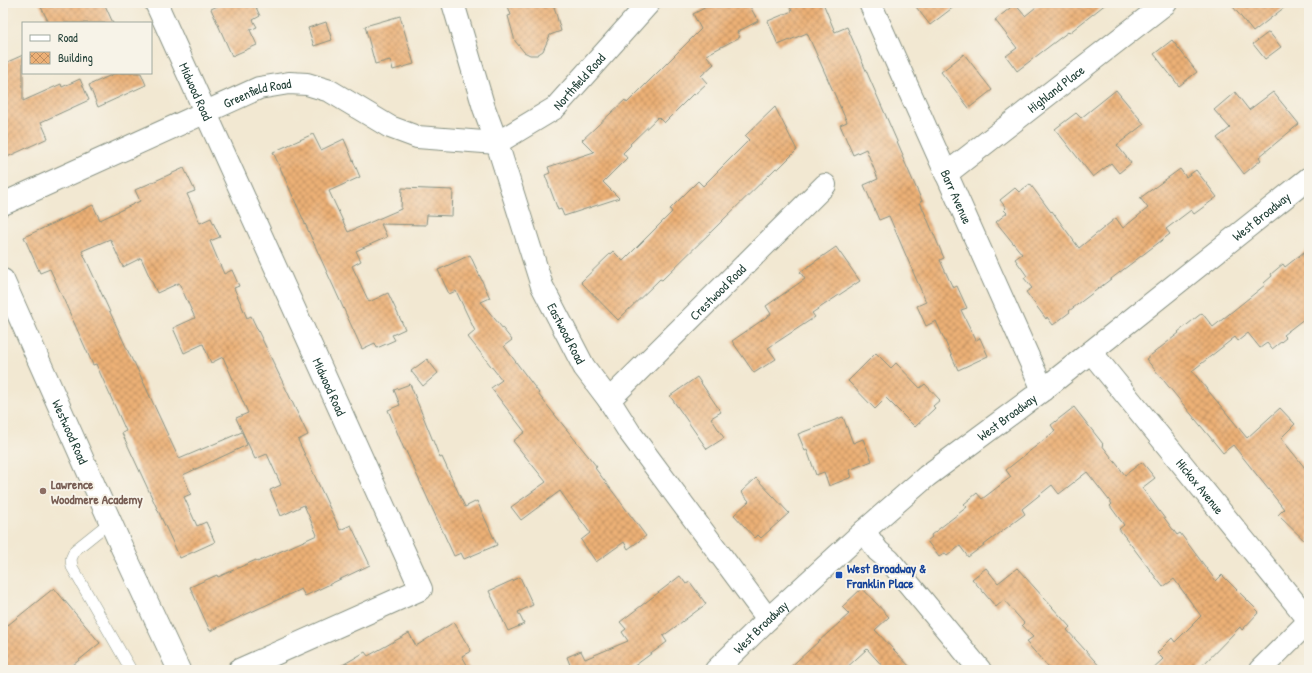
<svg xmlns="http://www.w3.org/2000/svg" width="1312" height="673" viewBox="0 0 1312 673" font-family="'Patrick Hand',sans-serif">
  <defs>
    <pattern id="building-cross-hatch" width="8" height="8" patternUnits="userSpaceOnUse"><rect width="8" height="8" fill="#ecb076"/><path d="M0 0l8 8M0 8l8-8" fill="none" stroke="#bf9062"/></pattern>
  </defs>
  <rect width="100%" height="100%" fill="#f7f3e8"/>
  <filter id="ink" filterUnits="userSpaceOnUse"><feTurbulence type="fractalNoise" baseFrequency=".025" numOctaves="2"/><feDisplacementMap in="SourceGraphic" scale="8" xChannelSelector="R" yChannelSelector="G"/><feConvolveMatrix kernelMatrix="1 2 1 2 8 2 1 2 1" color-interpolation-filters="sRGB"/></filter>
  <filter id="wash" filterUnits="userSpaceOnUse"><feTurbulence type="fractalNoise" baseFrequency=".012" numOctaves="4" result="noise"/><feDisplacementMap in="SourceGraphic" scale="16" xChannelSelector="R" yChannelSelector="G"/><feGaussianBlur stdDeviation="0.9" result="paint"/><feColorMatrix in="noise" values="0 0 0 0 0 0 0 0 0 0 0 0 0 0 0 0 0 1.4 0 .05"/><feComposite in="paint" operator="in"/></filter>
  <g filter="url(#wash)">
    <rect width="100%" height="100%" fill="#f2e8d2"/>
    <g id="blocks">
      <g fill="url(#building-cross-hatch)">
        <path d="M39,3H104L113,23H49Z"/>
        <path d="M224,3H254L260,16L253,20L257,27L250,30L257,45L232,56L211,9Z"/>
        <path d="M507,3H553L561,31L550,35L543,51L537,55H530L524,52L515,41L508,16L511,15Z"/>
        <path d="M714,3H748L758,21L737,32L740,37L706,55L714,64L701,76L707,83L694,95L693,94L664,123L658,117L630,144L631,145L623,153L627,158L603,182L619,198L564,216L561,209L558,210L545,175L550,173L548,167L594,152L582,140L625,100L627,103L701,29L693,14Z"/>
        <path d="M788,3H823L835,32L847,27L903,155L902,156L922,201L920,202L944,258L940,260L953,288L957,286L967,308L961,310L976,340L980,338L988,356L958,370L936,321L926,326L917,306L926,302L889,216L879,220L864,185L878,179L866,149L853,155L840,125L847,122L807,33L778,45L768,21L792,11Z"/>
        <path d="M913,3H959L930,25Z"/>
        <path d="M1041,3H1107L1069,33L1068,32L1017,71L1006,56L1017,48L995,20L1015,4L1025,16Z"/>
        <path d="M1230,3H1290L1253,32Z"/>
        <path d="M400,16L414,64L393,70L390,60L375,64L365,26Z"/>
        <path d="M326,22L332,40L314,46L308,28Z"/>
        <path d="M1269,32L1281,47L1265,59L1253,44Z"/>
        <path d="M1172,40L1197,72L1179,86L1154,54Z"/>
        <path d="M964,54L992,90L969,108L941,72Z"/>
        <path d="M23,55V101L61,84L62,87L80,79L89,100L41,122L48,138L3,159V64Z"/>
        <path d="M116,73H141L146,85L98,107L89,85Z"/>
        <path d="M1116,90L1144,124L1117,145L1131,163L1119,173L1111,163L1093,177L1055,129L1076,113L1081,118Z"/>
        <path d="M1235,92L1249,110L1273,92L1299,124L1259,157L1261,160L1244,174L1217,138L1230,128L1214,110Z"/>
        <path d="M775,107L797,150L778,169L776,168L662,280L660,279L618,320L581,282L613,251L623,261L672,212L670,209L698,181L703,186L749,140L745,136Z"/>
        <path d="M313,134L321,150L344,139L360,177L329,191L348,232L401,209L402,188L453,190L452,216L427,215L426,225L381,224L387,237L356,251L361,261L352,266L369,302L388,293L405,329L392,335L395,340L377,348L375,343L362,349L320,257L273,152Z"/>
        <path d="M184,168L195,191L187,194L200,223L211,218L220,237L210,241L224,274L232,270L239,286L234,288L247,318L251,316L308,435L298,440L340,530L351,525L370,565L305,596L301,589L210,631L190,587L217,575L218,577L256,560L257,562L317,535L304,505L281,516L270,490L281,485L267,454L255,459L236,418L248,413L223,357L211,363L203,344L184,353L173,328L195,318L179,283L157,293L141,258L123,267L110,239L82,251L133,362H134L179,459L242,432L247,445L183,475L191,494L184,497L197,526L206,522L215,542L180,558L122,433L126,431L96,364L93,365L50,269L40,273L24,237L93,205L100,220L140,201L135,190Z"/>
        <path d="M1180,169L1186,177L1196,170L1217,197L1194,214L1191,210L1166,229L1170,234L1069,311L1070,312L1053,325L1047,317L1046,319L1026,292L1032,288L1024,278L1027,276L1015,259L1022,254L996,222L1007,213L1004,210L1006,208L1000,200L1015,188L1019,192L1030,184L1051,212L1052,211L1079,248L1116,218L1123,228L1148,208L1140,198Z"/>
        <path d="M836,247L860,281L812,313L815,317L768,348L776,359L754,373L732,341L771,314L766,306L805,279L800,272Z"/>
        <path d="M1309,248V315L1283,335L1286,338L1272,349L1267,343L1260,348L1248,333L1238,341L1235,337L1192,371L1247,438L1280,408L1295,424L1281,438L1309,473V545L1278,515L1284,509L1233,445L1223,453L1146,359L1179,333L1178,332L1202,313L1213,327L1265,285L1264,283L1272,276L1271,274L1283,264L1285,267Z"/>
        <path d="M470,255L490,298L481,302L512,340L504,346L539,393L538,394L597,467L595,468L646,536L628,549L624,542L596,562L581,540L590,533L560,491L521,520L511,507L546,482L513,441L525,432L491,388L502,380L468,337L475,331L456,291L449,294L438,270Z"/>
        <path d="M876,353L891,368L896,363L920,388L925,384L940,400L933,406L935,408L915,427L886,398L875,409L848,381Z"/>
        <path d="M427,359L438,373L423,386L411,371Z"/>
        <path d="M697,377L721,412L711,418L724,438L707,449L670,396Z"/>
        <path d="M410,384L440,458L442,457L465,507L477,501L497,545L464,559L461,553L454,556L405,449H404L388,410L400,405L394,390Z"/>
        <path d="M1074,407L1103,444L1102,445L1125,475L1142,462L1155,478L1142,488L1177,535L1180,533L1216,581L1222,575L1259,612L1242,630L1240,627L1198,670H1151L1163,659L1157,653L1172,638L1175,642L1201,616L1174,579L1163,587L1119,529L1124,525L1110,506L1112,504L1087,472L1059,494L1052,485L1022,509L1025,514L968,557L960,546L947,556L945,553L939,557L927,541L932,537L931,535L967,507L964,504L977,493L982,499L1011,477L1006,470L1055,431L1051,425Z"/>
        <path d="M843,417L853,443L863,439L872,461L849,470L852,477L829,486L824,472L816,475L807,450L805,451L798,434Z"/>
        <path d="M756,478L789,513L761,538L758,535L755,538L734,515L749,501L741,492Z"/>
        <path d="M986,568L998,583L1017,568L1070,627L1067,630L1103,670H1051L1026,642L1033,637L1022,625L1024,623L1004,600L996,607L972,579Z"/>
        <path d="M680,576L686,584L690,582L706,604L663,636L667,642L629,670H559L570,665L567,657L581,651L585,659L628,641L622,632L626,629L620,622Z"/>
        <path d="M520,577L533,605L518,612L524,624L508,631L489,591Z"/>
        <path d="M54,588L100,643L67,670H3V629Z"/>
        <path d="M862,588L889,617L875,630L913,670H886L867,649L844,670H787L849,614L842,607Z"/>
        <path d="M454,622L471,651L462,656L470,670H334L365,652L368,656L409,633L416,646Z"/>
      </g>
    </g>
  </g>
  <g filter="url(#ink)">
    <use href="#blocks" fill-opacity="0" stroke="#889283" stroke-width="1"/>
    <g fill="none" stroke-linecap="round" stroke-linejoin="round">
      <g stroke="#889283" stroke-width="12">
        <path id="service" d="M110,522L75,550L71,559L72,567L131,670"/>
      </g>
      <g stroke="#889283" stroke-width="24">
        <g id="minor">
          <path id="s1" d="M156,3L421,589L239,670"/>
          <path id="s2" d="M453,3L484,108L497,143L542,286L584,367L609,400L630,433L768,619"/>
          <path id="s3" d="M870,3L1043,390"/>
          <path id="s4" d="M946,174L1166,3"/>
          <path id="s5" d="M3,204L259,88L289,83L307,84L330,91L390,127L417,137L497,143L555,108L649,3"/>
          <path id="s6" d="M3,280L122,548L179,670"/>
          <path id="s7" d="M1091,352L1309,620"/>
          <path id="s8" d="M609,400L825,185"/>
          <path d="M864,531L878,551L889,560L980,670"/>
          <path d="M1260,670L1309,621"/>
        </g>
      </g>
      <g stroke="#889283" stroke-width="24">
        <g id="secondary">
          <path id="s9" d="M716,670L768,619L864,531L927,476L1043,390L1309,178"/>
        </g>
      </g>
      <use href="#service" stroke="#fff" stroke-width="11"/>
      <use href="#minor" stroke="#fff" stroke-width="22"/>
      <use href="#secondary" stroke="#fff" stroke-width="22"/>
    </g>
  </g>
  <circle fill="#8d6e63" stroke="#f7f3e8" stroke-width="1.5" cx="43" cy="491" r="4"/>
  <rect fill="#1a4fb4" stroke="#f7f3e8" stroke-width="1.5" x="835" y="571" width="8" height="8" rx="2"/>
  <g text-anchor="middle" dominant-baseline="central" stroke-width="4" stroke-linejoin="round" paint-order="stroke">
    <g font-size="13" fill="#1f3d34" stroke="#f7f3e8">
      <text stroke="none"><textPath href="#s5" startOffset="636">Northfield Road</textPath></text>
      <text stroke="none"><textPath href="#s4" startOffset="139">Highland Place</textPath></text>
      <text stroke="none"><textPath href="#s1" startOffset="97">Midwood Road</textPath></text>
      <text stroke="none"><textPath href="#s5" startOffset="278">Greenfield Road</textPath></text>
      <text stroke="none"><textPath href="#s3" startOffset="212">Barr Avenue</textPath></text>
      <text stroke="none"><textPath href="#s9" startOffset="710">West Broadway</textPath></text>
      <text stroke="none"><textPath href="#s8" startOffset="153">Crestwood Road</textPath></text>
      <text stroke="none"><textPath href="#s2" startOffset="350">Eastwood Road</textPath></text>
      <text stroke="none"><textPath href="#s1" startOffset="421">Midwood Road</textPath></text>
      <text stroke="none"><textPath href="#s9" startOffset="386">West Broadway</textPath></text>
      <text stroke="none"><textPath href="#s6" startOffset="166">Westwood Road</textPath></text>
      <text stroke="none"><textPath href="#s7" startOffset="173">Hickox Avenue</textPath></text>
      <text stroke="none"><textPath href="#s9" startOffset="62">West Broadway</textPath></text>
    </g>
    <g font-size="13" font-weight="bold" fill="#785e54" stroke="#f7f3e8" text-anchor="start">
      <text x="51" y="484">Lawrence<tspan x="51" dy="15">Woodmere Academy</tspan></text>
    </g>
    <g font-size="13" font-weight="bold" fill="#164399" stroke="#f7f3e8" text-anchor="start">
      <text x="847" y="568">West Broadway &amp;<tspan x="847" dy="15">Franklin Place</tspan></text>
    </g>
  </g>
  <rect width="1312" height="673" fill="none" stroke="#f7f3e8" stroke-width="16"/>
  <rect x="22" y="22" width="130" height="52" fill="#f7f3e8" stroke="#a1aaa0"/>
  <rect x="30" y="35" width="20" height="6" fill="#ffffff" stroke="#a1aaa0"/>
  <text x="58" y="42" font-size="12" fill="#1f3d34">Road</text>
  <rect x="30" y="52" width="20" height="12" fill="url(#building-cross-hatch)" stroke="#a1aaa0"/>
  <text x="58" y="62" font-size="12" fill="#1f3d34">Building</text>
</svg>
